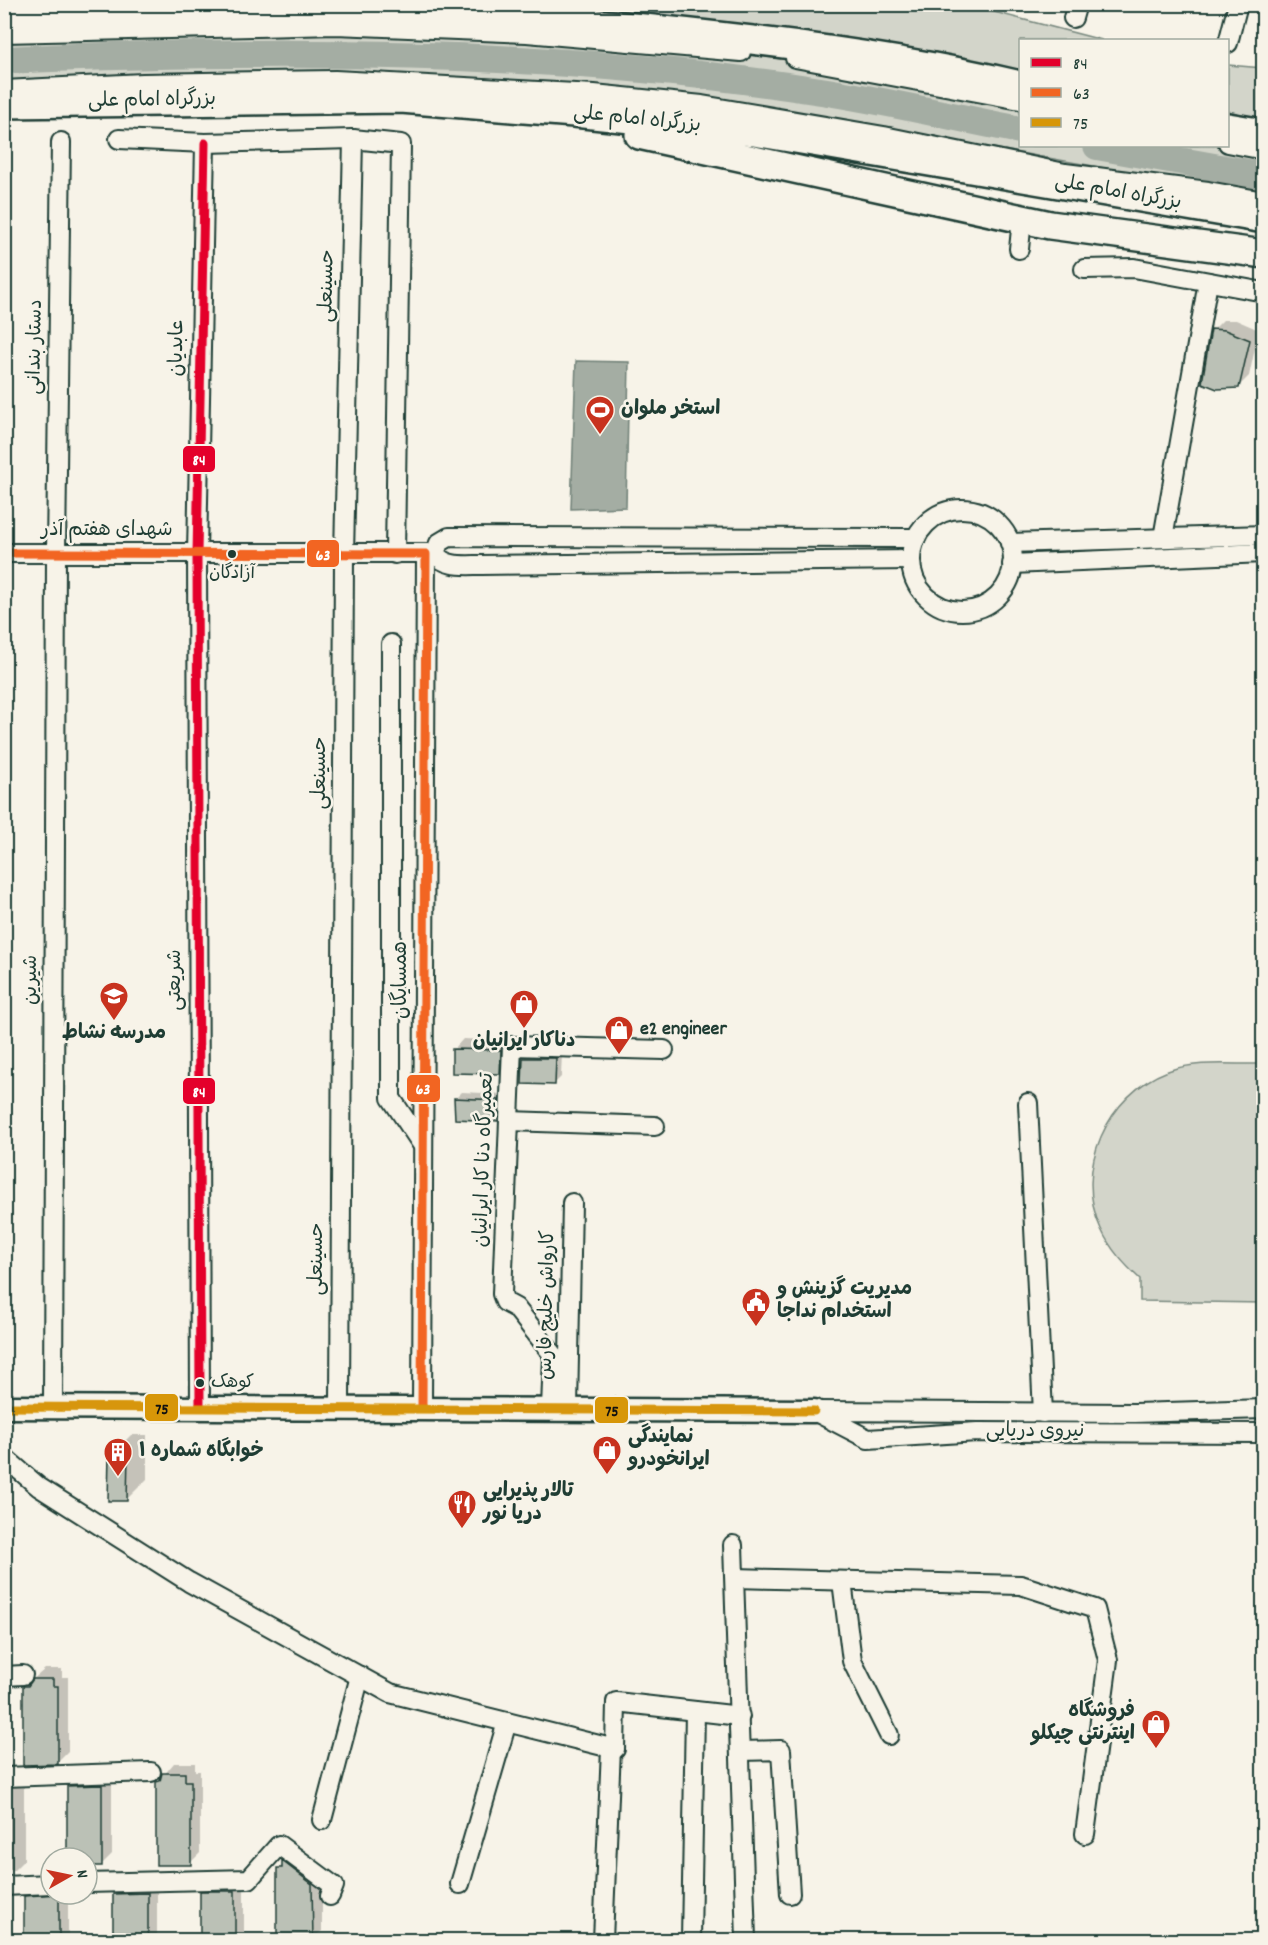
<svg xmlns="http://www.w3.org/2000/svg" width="1268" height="1945" viewBox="0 0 1268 1945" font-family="Dekko,'Playpen Sans Arabic',sans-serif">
  <rect width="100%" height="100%" fill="#f7f3e8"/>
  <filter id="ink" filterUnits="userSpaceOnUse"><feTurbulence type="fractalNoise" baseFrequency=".0167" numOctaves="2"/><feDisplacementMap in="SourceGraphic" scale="12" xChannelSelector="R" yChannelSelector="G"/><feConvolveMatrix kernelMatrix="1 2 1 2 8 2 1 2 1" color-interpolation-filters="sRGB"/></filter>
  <g filter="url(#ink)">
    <g fill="#d3d5ca" stroke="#79897f" stroke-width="1.5">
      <path d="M492,5H967L1102,40H1020V70L912,49L544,7Z"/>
      <path d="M318,31C461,37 605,40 748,55C839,64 931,87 1020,105V146H1220L1263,153V196L818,117L5,85L4,38Z"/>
      <path d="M1228,65L1263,68V119L1228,111Z"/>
      <path d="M1263,1064V1303L1140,1301V1279C1124,1264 1110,1249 1101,1229C1073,1170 1107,1094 1168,1071C1197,1060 1233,1065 1263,1064Z"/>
    </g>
    <path fill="#a4ada3" stroke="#6f8077" stroke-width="1.5" d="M576,361L629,362L626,507L571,509Z"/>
    <g fill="#0003">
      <path d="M1223,320H1236L1259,330L1249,376L1239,386L1213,330Z"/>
      <path d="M1264,440V463L1259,461Z"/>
      <path d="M463,1039L510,1041L509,1062L499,1073L453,1050Z"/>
      <path d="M531,1052H562L561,1077L554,1084L524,1058Z"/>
      <path d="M462,1092L504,1094V1113L497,1119L456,1098Z"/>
      <path d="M131,1435H147V1479L126,1500L111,1455Z"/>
      <path d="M45,1669H62V1677H68V1752L58,1762L24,1687Z"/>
      <path d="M174,1763H195V1771H200V1853L190,1863L157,1783Z"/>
      <path d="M4,1771L24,1778V1860L14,1870H4Z"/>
      <path d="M112,1775V1854L102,1864H87V1858H69V1787L79,1777Z"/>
      <path d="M293,1852L322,1874V1931L318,1934V1940H279V1869Z"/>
      <path d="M244,1881V1940H201V1892L211,1882Z"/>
      <path d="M157,1883V1940H114V1894L124,1884Z"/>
      <path d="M51,1886V1894H68V1940H25V1897L35,1887Z"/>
    </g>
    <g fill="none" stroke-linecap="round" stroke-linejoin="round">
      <g stroke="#a4ada3" stroke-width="28">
        <path d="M4,60C274,49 547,49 814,90C883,100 952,117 1020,130"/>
        <path d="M1097,146L1264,176"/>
      </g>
    </g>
    <g fill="#bbc1b6" stroke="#1f3d34" stroke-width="1.5">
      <path d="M1211,329L1225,330L1250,340L1239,388L1217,389L1202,383Z"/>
      <path d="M452,1049L501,1050L500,1074L452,1073Z"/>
      <path d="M523,1058H556L555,1085L522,1084Z"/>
      <path d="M454,1098L499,1100L498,1121L455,1119Z"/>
      <path d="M109,1454H128L127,1501H108Z"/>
      <path d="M33,1679H53V1686H58V1764L23,1765V1686H28Z"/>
      <path d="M162,1773H185V1781H191V1865H156V1782L160,1781Z"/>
      <path d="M102,1785V1866H87V1858H67V1786Z"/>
      <path d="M282,1861L312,1884L313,1941H277V1868H282Z"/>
      <rect x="200" y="1891" width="35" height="50"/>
      <path d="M148,1893V1941H113V1894Z"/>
      <path d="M59,1894V1941H24V1896Z"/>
    </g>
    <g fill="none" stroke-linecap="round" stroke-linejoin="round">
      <g stroke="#1f3d34" stroke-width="22">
        <g id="minor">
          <path d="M1073,18L1077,4"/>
          <path d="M4,33L336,25L527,33L741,52"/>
          <path d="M1228,43L1238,4"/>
          <path d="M795,58L1020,100"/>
          <path d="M4,90L143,83L335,80L594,94L702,105L884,136L1065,173L1208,191L1264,201"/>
          <path d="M119,139L205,143L353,139L401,144L395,554"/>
          <path d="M1228,143L1264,150"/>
          <path d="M1019,249L1022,219"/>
          <path d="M1084,269L1134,268L1264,292"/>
          <circle cx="962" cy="560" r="51"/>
          <path d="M1163,538L1208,282"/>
          <path d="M1010,543L1264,535"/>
          <path d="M4,553H435C445,568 465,565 481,565L911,560"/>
          <path d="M435,553L439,543L449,537L916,538"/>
          <path d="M1012,564L1264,553"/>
          <path d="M391,644V1098L423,1146"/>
          <path d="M1028,1103L1043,1413"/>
          <path d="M509,1121L655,1126"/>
          <path d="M53,1407L56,553L61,142"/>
          <path d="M200,1407L197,554L205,143"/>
          <path d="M340,1407L344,555L353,139"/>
          <path d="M422,1407L426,554"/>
          <path d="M551,1408L553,1355L516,1308L505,1302L502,1294L512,1046L664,1050"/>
          <path d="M568,1408L572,1203"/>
          <path d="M1264,1409L1135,1413L814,1411L868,1439L977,1432L1264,1433"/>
          <path d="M4,1457L39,1487L189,1582L390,1693L615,1749L616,1702L740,1716"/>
          <path d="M733,1545L746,1940"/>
          <path d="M735,1578L1021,1585L1095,1609L1108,1660L1085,1834"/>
          <path d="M842,1581L852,1661L889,1735"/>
          <path d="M4,1676L23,1675"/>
          <path d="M741,1751L781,1750L790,1894"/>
          <path d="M4,1777L151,1772"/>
          <path d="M322,1820L360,1676"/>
          <path d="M87,1883L249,1879L279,1845L334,1886L330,1896"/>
          <path d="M460,1884L507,1722"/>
          <path d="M4,1886L51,1884"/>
          <path d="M603,1940L611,1748"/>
          <path d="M691,1940L695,1711"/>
        </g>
      </g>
      <g stroke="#1f3d34" stroke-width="27">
        <path id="major" d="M4,1407L814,1411"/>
      </g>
      <g stroke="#1f3d34" stroke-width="32">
        <g id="highway">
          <path d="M4,16C131,12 258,9 384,12C507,14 631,25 752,40C843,51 932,64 1020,85"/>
          <path d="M4,104L401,99L574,113L754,132L1264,219"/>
          <path d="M1228,127L1264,133"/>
          <path d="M639,135L1050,225L1264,254"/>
        </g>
      </g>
      <use href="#minor" stroke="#f7f3e8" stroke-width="18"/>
      <use href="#major" stroke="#f7f3e8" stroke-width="22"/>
      <use href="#highway" stroke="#f7f3e8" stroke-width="27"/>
      <g stroke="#f7f3e8" stroke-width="14">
        <path id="bus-1" d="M200,1407L197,554L205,143"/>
      </g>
      <g stroke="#f7f3e8" stroke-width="14">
        <path id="bus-2" d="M4,553L426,554L422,1407"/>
      </g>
      <g stroke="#f7f3e8" stroke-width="14">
        <path id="bus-3" d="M4,1407L814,1411"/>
      </g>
      <use href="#bus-1" stroke="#e4002b" stroke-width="9"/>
      <use href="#bus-2" stroke="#f26522" stroke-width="9"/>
      <use href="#bus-3" stroke="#d79608" stroke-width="9"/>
    </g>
  </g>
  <defs>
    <g id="stadium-pin" transform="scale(1.5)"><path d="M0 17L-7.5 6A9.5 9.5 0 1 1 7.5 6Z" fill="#c8321e" stroke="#f7f3e8"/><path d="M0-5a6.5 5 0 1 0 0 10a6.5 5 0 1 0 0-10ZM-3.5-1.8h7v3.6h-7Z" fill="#fff"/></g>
    <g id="school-pin" transform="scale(1.5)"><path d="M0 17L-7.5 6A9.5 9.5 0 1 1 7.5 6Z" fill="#c8321e" stroke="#f7f3e8"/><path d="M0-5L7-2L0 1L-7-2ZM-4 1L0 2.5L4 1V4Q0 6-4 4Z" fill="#fff"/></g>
    <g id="shop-pin" transform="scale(1.5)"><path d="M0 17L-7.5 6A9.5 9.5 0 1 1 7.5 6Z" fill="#c8321e" stroke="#f7f3e8"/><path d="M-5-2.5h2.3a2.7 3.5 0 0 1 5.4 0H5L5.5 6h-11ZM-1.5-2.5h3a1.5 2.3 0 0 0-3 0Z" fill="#fff"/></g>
    <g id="civic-pin" transform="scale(1.5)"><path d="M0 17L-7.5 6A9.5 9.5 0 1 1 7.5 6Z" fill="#c8321e" stroke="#f7f3e8"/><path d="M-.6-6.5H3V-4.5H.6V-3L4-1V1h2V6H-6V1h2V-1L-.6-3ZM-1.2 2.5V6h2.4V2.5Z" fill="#fff"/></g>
    <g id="building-pin" transform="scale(1.5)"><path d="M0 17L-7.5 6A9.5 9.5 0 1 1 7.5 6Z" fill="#c8321e" stroke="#f7f3e8"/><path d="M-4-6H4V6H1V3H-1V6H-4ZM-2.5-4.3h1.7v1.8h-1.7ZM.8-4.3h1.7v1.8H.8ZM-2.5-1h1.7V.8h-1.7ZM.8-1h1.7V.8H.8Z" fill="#fff"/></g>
    <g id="restaurant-pin" transform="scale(1.5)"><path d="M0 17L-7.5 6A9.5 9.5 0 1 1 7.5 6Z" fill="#c8321e" stroke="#f7f3e8"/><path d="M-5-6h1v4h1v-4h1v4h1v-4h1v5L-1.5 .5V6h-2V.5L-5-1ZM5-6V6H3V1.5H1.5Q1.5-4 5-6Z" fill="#fff"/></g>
  </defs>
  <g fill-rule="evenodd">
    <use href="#stadium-pin" x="600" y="410"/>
    <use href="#school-pin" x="114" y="996"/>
    <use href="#shop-pin" x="524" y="1004"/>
    <use href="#shop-pin" x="619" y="1030"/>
    <use href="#civic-pin" x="756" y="1302"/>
    <use href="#shop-pin" x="607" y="1450"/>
    <use href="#building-pin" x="118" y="1452"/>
    <use href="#restaurant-pin" x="462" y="1504"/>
    <use href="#shop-pin" x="1156" y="1724"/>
  </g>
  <g fill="#1f3d34" stroke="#f7f3e8" stroke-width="2">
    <circle cx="232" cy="554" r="5"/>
    <circle cx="200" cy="1383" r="5"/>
  </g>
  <g text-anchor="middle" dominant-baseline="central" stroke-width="5" stroke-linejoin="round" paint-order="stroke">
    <g font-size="18" fill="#1f3d34" stroke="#f7f3e8">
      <text x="232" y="574">آزادگان</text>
      <text x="211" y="1383" text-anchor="start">کوهک</text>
    </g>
    <g font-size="20" fill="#1f3d34" stroke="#f7f3e8">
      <text transform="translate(152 101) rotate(-1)">بزرگراه امام علی</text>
      <text transform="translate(637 120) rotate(6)">بزرگراه امام علی</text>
      <text transform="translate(1118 193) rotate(10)">بزرگراه امام علی</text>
      <text transform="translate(328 286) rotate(-89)">حسینعلی</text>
      <text transform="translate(36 347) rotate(-89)">دستار بندانی</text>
      <text transform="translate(178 348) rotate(-89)">عابدیان</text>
      <text x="107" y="531">شهدای هفتم آذر</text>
      <text transform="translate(321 773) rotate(-90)">حسینعلی</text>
      <text transform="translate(32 980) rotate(-90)">شیرین</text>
      <text transform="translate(176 980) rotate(-90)">شریعتی</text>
      <text transform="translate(402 980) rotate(-90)">همسایگان</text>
      <text transform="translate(485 1160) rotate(-88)">تعمیرگاه دنا کار ایرانیان</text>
      <text transform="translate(318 1259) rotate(-90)">حسینعلی</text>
      <text transform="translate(548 1305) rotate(-89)">کارواش خلیج فارس</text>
      <text x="1035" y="1432">نیروی دریایی</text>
    </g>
    <g font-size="20" font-weight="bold" fill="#1f3d34" stroke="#f7f3e8" text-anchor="start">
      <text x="621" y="410">استخر ملوان</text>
      <text x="640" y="1030">e2 engineer</text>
      <text x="114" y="1034" text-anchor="middle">مدرسه نشاط</text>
      <text x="524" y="1042" text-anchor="middle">دناکار ایرانیان</text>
      <text x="777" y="1290">مدیریت گزینش و<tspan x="777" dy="23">استخدام نداجا</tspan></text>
      <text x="628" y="1438">نمایندگی<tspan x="628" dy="23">ایرانخودرو</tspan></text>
      <text x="139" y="1452">خوابگاه شماره ۱</text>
      <text x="483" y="1492">تالار پذیرایی<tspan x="483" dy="23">دریا نور</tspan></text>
      <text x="1135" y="1712" text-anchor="end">فروشگاه<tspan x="1135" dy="23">اینترنتی چیکلو</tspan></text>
    </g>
  </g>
  <g stroke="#f7f3e8" stroke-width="2">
    <rect x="182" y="445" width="34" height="28" rx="6" fill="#e4002b"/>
    <rect x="306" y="539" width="34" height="29" rx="6" fill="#f26522"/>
    <rect x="406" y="1074" width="35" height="29" rx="6" fill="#f26522"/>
    <rect x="182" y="1077" width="34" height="28" rx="6" fill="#e4002b"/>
    <rect x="144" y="1393" width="35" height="29" rx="6" fill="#d79608"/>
    <rect x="594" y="1396" width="35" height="28" rx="6" fill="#d79608"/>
  </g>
  <g font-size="16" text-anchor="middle" font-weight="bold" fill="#fff">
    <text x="199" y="465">84</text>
    <text x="323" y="560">63</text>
    <text x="423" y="1094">63</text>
    <text x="199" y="1097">84</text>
  </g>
  <g font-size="16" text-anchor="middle" font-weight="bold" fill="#111">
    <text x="162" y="1414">75</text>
    <text x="612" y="1416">75</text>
  </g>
  <rect width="1268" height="1945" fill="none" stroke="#f7f3e8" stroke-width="24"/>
  <rect x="12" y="12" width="1244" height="1921" fill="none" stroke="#1f3d34" stroke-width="2" filter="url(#ink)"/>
  <rect x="1019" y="39" width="210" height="108" fill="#f7f3e8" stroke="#a1aaa0" stroke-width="1.5"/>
  <rect x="1031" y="58" width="30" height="9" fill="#e4002b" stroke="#a1aaa0" stroke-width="1.5"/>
  <text x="1073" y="69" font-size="18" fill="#1f3d34">84</text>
  <rect x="1031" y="88" width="30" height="9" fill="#f26522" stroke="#a1aaa0" stroke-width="1.5"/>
  <text x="1073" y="99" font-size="18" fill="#1f3d34">63</text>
  <rect x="1031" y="118" width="30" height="9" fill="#d79608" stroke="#a1aaa0" stroke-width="1.5"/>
  <text x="1073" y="129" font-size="18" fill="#1f3d34">75</text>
  <g transform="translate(69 1876) rotate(81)"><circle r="28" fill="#f7f3e8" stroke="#a1aaa0" stroke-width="1.5"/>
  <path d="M0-4.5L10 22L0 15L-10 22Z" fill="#c8321e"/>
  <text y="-9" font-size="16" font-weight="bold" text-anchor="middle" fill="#1f3d34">N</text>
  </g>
</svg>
